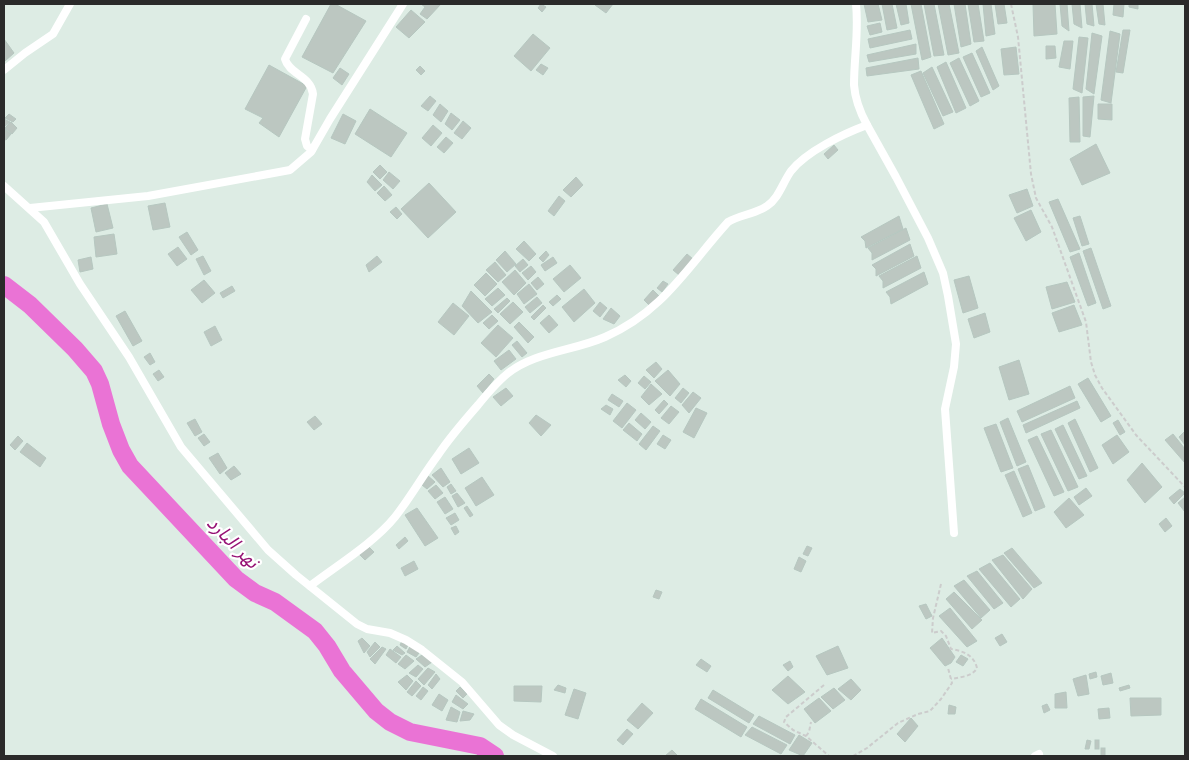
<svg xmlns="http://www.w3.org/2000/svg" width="1189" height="760" viewBox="0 0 1189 760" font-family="Montserrat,'Noto Sans Arabic',sans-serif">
  <rect width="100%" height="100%" fill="#ddece4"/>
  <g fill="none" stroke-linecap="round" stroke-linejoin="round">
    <path stroke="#ea73d5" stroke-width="18" d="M4,285L30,305L75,349L94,371L100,384L111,424L121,450L130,466L236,579L255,593L275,602L315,631L327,646L342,671L376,711L390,722L410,732L480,746L495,756"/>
  </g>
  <g fill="#bcc7c1" stroke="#b6c7c0">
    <path d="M331,4H335L366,21L333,73L302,57Z"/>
    <path d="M421,4H441L427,19L420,14L425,7Z"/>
    <path d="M541,4L546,7L542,12L538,8Z"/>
    <path d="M596,4H613L606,13L595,5Z"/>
    <path d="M864,4H878L882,20L868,22Z"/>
    <path d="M882,4H892L897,28L887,30Z"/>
    <path d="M896,4H906L909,23L901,25Z"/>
    <path d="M911,4H921L931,57L922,60Z"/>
    <path d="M924,4H934L944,55L934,56Z"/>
    <path d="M938,4H949L959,53L948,55Z"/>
    <path d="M954,4H965L971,44L961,47Z"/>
    <path d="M968,4H978L984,41L974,42Z"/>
    <path d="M983,4H991L995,34L986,36Z"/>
    <path d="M995,4H1004L1007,23L998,24Z"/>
    <path d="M1033,4H1055L1057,34L1034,36Z"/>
    <path d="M1060,4H1067L1069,31L1062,26Z"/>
    <path d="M1072,4H1080L1082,28L1074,24Z"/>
    <path d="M1085,4H1092L1094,26L1087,24Z"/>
    <path d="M1096,4H1103L1105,25L1099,24Z"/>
    <path d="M1114,4H1124L1123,17L1113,15Z"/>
    <path d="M1129,4H1138V9L1129,7Z"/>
    <path d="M411,10L425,22L409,38L396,27Z"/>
    <path d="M880,23L882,32L870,35L867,26Z"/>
    <path d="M910,30L912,39L870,48L868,39Z"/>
    <path d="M1123,30H1130L1123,73L1116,72Z"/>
    <path d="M1110,31L1120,34L1111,103L1101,100Z"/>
    <path d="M1092,33L1102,36L1094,94L1086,89Z"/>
    <path d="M533,34L550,48L531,71L514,56Z"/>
    <path d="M1079,37L1088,38L1082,93L1073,89Z"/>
    <path d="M4,39L14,53L5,61L4,60Z"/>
    <path d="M1064,41H1073L1070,69L1059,67Z"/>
    <path d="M916,44V54L869,62L867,55Z"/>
    <path d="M1046,46H1055L1056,58L1046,59Z"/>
    <path d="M982,47L999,86L993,90L976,51Z"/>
    <path d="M1016,47L1019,74L1004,75L1001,49Z"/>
    <path d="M972,53L990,93L981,97L963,57Z"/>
    <path d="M918,58L919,69L867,76L866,68Z"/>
    <path d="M959,58L979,101L970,106L950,63Z"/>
    <path d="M946,62L966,108L956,113L937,67Z"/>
    <path d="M541,64L548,68L543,75L536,70Z"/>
    <path d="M269,65L307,86L279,137L259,123L263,118L245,109Z"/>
    <path d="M420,66L425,71L421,75L416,70Z"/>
    <path d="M932,67L953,112L943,116L923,73Z"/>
    <path d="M340,68L349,74L342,85L333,78Z"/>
    <path d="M921,71L944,124L934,129L911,75Z"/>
    <path d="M430,96L436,101L428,111L421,106Z"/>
    <path d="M1094,96L1090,137L1083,136V97Z"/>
    <path d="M1079,97L1080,142H1070L1069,98Z"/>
    <path d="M440,104L448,111L441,122L433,115Z"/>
    <path d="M1098,104H1112V120L1098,119Z"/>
    <path d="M370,109L407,133L391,157L355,134Z"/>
    <path d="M451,113L460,120L452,130L445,124Z"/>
    <path d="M9,114L16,119L13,122L5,118Z"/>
    <path d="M343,114L356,121L345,144L331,138Z"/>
    <path d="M4,119L10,122L4,127Z"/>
    <path d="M463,121L471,128L462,139L454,133Z"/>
    <path d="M11,122L17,128L12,134L5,128Z"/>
    <path d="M433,125L442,133L431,146L422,138Z"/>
    <path d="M5,129L11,134L6,140L4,139Z"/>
    <path d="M446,137L453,143L444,153L437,147Z"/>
    <path d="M1096,144L1110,173L1082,185L1070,159Z"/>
    <path d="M834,145L838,150L828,159L824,154Z"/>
    <path d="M380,165L387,172L380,179L373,172Z"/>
    <path d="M389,172L400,181L393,189L383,180Z"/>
    <path d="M372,175L382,185L375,191L367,182Z"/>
    <path d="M576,177L583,185L571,197L563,190Z"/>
    <path d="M429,183L456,212L428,238L401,209Z"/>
    <path d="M384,186L392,195L385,201L377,193Z"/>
    <path d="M1027,189L1033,206L1017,213L1009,195Z"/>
    <path d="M559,196L565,201L554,216L548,211Z"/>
    <path d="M1058,199L1080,249L1070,252L1049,202Z"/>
    <path d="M165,203L170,227L153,230L148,206Z"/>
    <path d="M107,204L113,228L96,232L91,208Z"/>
    <path d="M396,207L402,214L397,219L390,212Z"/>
    <path d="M1031,210L1041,232L1026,241L1014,218Z"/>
    <path d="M899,216L903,229L866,248L865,241L861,237Z"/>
    <path d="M1080,216L1089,244L1082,246L1073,218Z"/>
    <path d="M906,228L910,240L872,260V253L868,248Z"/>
    <path d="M187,232L198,250L191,255L179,237Z"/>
    <path d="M114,234L117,254L96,257L94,237Z"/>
    <path d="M524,241L536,254L529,261L516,249Z"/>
    <path d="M910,244L914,256L876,276V269L872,265Z"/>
    <path d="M178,247L187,259L177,266L168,254Z"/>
    <path d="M1091,248L1111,306L1103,309L1083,251Z"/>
    <path d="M505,251L516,264L507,272L496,260Z"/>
    <path d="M546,251L549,255L543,262L539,258Z"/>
    <path d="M1079,253L1096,303L1088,306L1070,257Z"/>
    <path d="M687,254L693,259L679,275L673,270Z"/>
    <path d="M203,256L211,271L204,275L196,259Z"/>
    <path d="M377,256L382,262L369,272L366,265Z"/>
    <path d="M917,256L921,268L883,288V281L879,276Z"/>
    <path d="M91,257L93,269L80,272L78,260Z"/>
    <path d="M553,257L557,263L545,271L541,265Z"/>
    <path d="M523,259L528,265L520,272L515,266Z"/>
    <path d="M495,262L506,275L498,282L486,270Z"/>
    <path d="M570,265L581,278L564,292L553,279Z"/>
    <path d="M531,266L536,272L528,280L522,273Z"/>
    <path d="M515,270L526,283L514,295L502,282Z"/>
    <path d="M924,272L928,284L891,304L890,297L886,292Z"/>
    <path d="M486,273L497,284L485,296L474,285Z"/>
    <path d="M969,276L978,308L963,313L954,280Z"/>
    <path d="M538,277L544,284L537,290L531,283Z"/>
    <path d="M204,280L215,293L202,303L191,290Z"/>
    <path d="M663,281L668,284L662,292L657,288Z"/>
    <path d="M1067,282L1075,302L1052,309L1046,287Z"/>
    <path d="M529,284L537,294L524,304L517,294Z"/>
    <path d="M232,286L235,291L223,298L220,293Z"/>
    <path d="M498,288L505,295L492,306L485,299Z"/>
    <path d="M584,289L595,303L574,322L562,307Z"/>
    <path d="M653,290L659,296L650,306L644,300Z"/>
    <path d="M471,291L492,312L478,323L462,306Z"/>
    <path d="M557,295L561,299L553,306L549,302Z"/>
    <path d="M537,297L542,303L530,313L525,307Z"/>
    <path d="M507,298L510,301L498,313L494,309Z"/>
    <path d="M513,302L523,312L510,324L500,314Z"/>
    <path d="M600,302L607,308L600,317L593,311Z"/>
    <path d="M453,303L469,316L454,335L438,322Z"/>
    <path d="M543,305L546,308L534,320L531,317Z"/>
    <path d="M1074,305L1082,325L1059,332L1052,313Z"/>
    <path d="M611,308L620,316L614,324L603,319Z"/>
    <path d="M125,311L142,341L133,346L116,316Z"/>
    <path d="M985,313L990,332L974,338L968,319Z"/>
    <path d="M492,315L498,321L489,329L483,323Z"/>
    <path d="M549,315L558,325L549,333L540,323Z"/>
    <path d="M519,322L534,337L528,343L514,327Z"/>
    <path d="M498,325L513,338L496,357L481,343Z"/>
    <path d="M215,326L222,340L211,346L204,332Z"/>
    <path d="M517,341L527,353L522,357L512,345Z"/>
    <path d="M509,350L516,359L501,370L494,361Z"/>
    <path d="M150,353L155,362L150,365L144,357Z"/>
    <path d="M1019,360L1029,394L1009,400L999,367Z"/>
    <path d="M656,362L662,369L654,378L646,370Z"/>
    <path d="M159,370L164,377L158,381L153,374Z"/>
    <path d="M668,370L680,384L670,396L655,381Z"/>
    <path d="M489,374L494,379L483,393L477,386Z"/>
    <path d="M625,375L631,381L626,387L618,380Z"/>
    <path d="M644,376L651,382L645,389L638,383Z"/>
    <path d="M1088,378L1111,416L1101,422L1078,384Z"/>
    <path d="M651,384L662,394L649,405L641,397Z"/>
    <path d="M1070,386L1075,398L1022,422L1017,411Z"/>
    <path d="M506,388L513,396L501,406L493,397Z"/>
    <path d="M683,388L689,393L681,403L675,398Z"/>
    <path d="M693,392L701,398L689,413L682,405Z"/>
    <path d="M612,394L623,401L619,407L608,400Z"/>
    <path d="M664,400L668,404L659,414L655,410Z"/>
    <path d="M1077,401L1080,408L1026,433L1023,425Z"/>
    <path d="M627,403L636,410L622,428L613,421Z"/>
    <path d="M606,405L613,409L610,415L601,409Z"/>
    <path d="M671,406L679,412L669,424L661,418Z"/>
    <path d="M696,408L707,413L694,438L683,432Z"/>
    <path d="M641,413L651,422L645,429L635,420Z"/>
    <path d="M536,415L551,425L541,436L529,423Z"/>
    <path d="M315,416L322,424L314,430L307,422Z"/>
    <path d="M1008,418L1026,462L1017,466L1000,422Z"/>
    <path d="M195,419L202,432L195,436L187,423Z"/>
    <path d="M1075,419L1098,468L1090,472L1068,423Z"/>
    <path d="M1118,420L1125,432L1120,435L1113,423Z"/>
    <path d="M629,423L642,434L637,441L623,430Z"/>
    <path d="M996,424L1013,468L1001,472L984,428Z"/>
    <path d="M1063,425L1087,476L1079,479L1055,429Z"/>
    <path d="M653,426L660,431L646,450L639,444Z"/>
    <path d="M1051,430L1078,487L1068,491L1041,434Z"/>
    <path d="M1185,431V445L1179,437Z"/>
    <path d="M204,434L210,442L204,446L198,438Z"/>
    <path d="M1173,434L1185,449V463L1165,440Z"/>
    <path d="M663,435L671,440L665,449L657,444Z"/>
    <path d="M1117,435L1129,452L1113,464L1102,445Z"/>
    <path d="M18,436L23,441L15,450L10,445Z"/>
    <path d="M1037,436L1064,492L1054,496L1028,440Z"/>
    <path d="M27,443L46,458L40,467L20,452Z"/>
    <path d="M469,448L479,463L461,474L452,459Z"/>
    <path d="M218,453L227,468L220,474L209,458Z"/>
    <path d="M1142,463L1162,487L1145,503L1127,480Z"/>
    <path d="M1028,465L1045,507L1035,511L1018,469Z"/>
    <path d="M234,466L241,474L231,480L225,473Z"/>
    <path d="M441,468L450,482L443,487L432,475Z"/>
    <path d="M1014,471L1032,513L1023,517L1005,475Z"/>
    <path d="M427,475L435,482L427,489L422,485Z"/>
    <path d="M482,477L494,495L476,506L465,488Z"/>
    <path d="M451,484L456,491L451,494L447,487Z"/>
    <path d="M436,485L443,493L435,499L428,491Z"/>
    <path d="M1086,488L1092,496L1079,505L1074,497Z"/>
    <path d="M1180,489L1185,493L1174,504L1169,498Z"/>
    <path d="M457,493L465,503L458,507L452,496Z"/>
    <path d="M445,497L453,509L445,514L437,502Z"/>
    <path d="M1185,497V512L1178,503Z"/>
    <path d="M1069,498L1084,515L1066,528L1054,512Z"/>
    <path d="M467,506L473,515L470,517L464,508Z"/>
    <path d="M417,508L438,538L425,546L405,515Z"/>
    <path d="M455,513L459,520L451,525L446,518Z"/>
    <path d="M1166,518L1172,526L1165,532L1159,524Z"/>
    <path d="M456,526L459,532L455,535L451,528Z"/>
    <path d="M405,537L408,541L399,549L396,545Z"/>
    <path d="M368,546L374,552L365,560L359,554Z"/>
    <path d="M807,546L812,548L808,556L803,554Z"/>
    <path d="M1012,548L1042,583L1034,588L1004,553Z"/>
    <path d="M1003,555L1032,589L1023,599L992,560Z"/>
    <path d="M799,557L806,561L801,572L794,569Z"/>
    <path d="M414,561L418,569L405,576L401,568Z"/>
    <path d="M990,563L1020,599L1011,607L979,569Z"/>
    <path d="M977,571L1003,603L994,609L967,576Z"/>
    <path d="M964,580L990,610L981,618L954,586Z"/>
    <path d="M656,590L662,592L659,599L653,597Z"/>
    <path d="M954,592L982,620L972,629L946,599Z"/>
    <path d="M926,604L932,616L926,619L919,606Z"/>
    <path d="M950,608L977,641L967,647L939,616Z"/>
    <path d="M1002,634L1007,642L1000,646L995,638Z"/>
    <path d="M362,638L370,646L364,653L358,641Z"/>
    <path d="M942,638L955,657L951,663L945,666L930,648Z"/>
    <path d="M402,641L408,645L406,649L400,645Z"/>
    <path d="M375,642L380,647L370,657L367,652Z"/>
    <path d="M411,645L419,653L416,657L407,652Z"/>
    <path d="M397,646L405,653L402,655L393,650Z"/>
    <path d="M838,646L848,668L827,675L816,656Z"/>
    <path d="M382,647L386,649L375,664L370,659Z"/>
    <path d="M390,649L401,657L396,663L386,655Z"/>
    <path d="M406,655L414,661L405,669L398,664Z"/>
    <path d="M422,655L432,662L425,667L416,659Z"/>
    <path d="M961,655L968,659L963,666L956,662Z"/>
    <path d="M701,659L711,666L707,672L696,665Z"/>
    <path d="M790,661L793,667L788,671L783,665Z"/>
    <path d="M418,665L423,669L416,677L409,673Z"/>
    <path d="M428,668L435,672L424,685L418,679Z"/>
    <path d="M1096,672L1097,677L1090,679L1089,674Z"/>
    <path d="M1111,673L1113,683L1103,685L1101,676Z"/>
    <path d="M436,674L440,679L432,689L428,685Z"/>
    <path d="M407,675L413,681L406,690L398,682Z"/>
    <path d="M1086,675L1089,694L1078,696L1073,679Z"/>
    <path d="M788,676L805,692L788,704L772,690Z"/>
    <path d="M851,679L861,690L851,700L838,689Z"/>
    <path d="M416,681L421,686L412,696L407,692Z"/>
    <path d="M558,685L566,688L565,693L554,690Z"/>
    <path d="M1129,685L1130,688L1120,691L1119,688Z"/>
    <path d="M514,686H542L541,702L514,701Z"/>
    <path d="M423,687L428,691L421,700L416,696Z"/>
    <path d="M460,687L467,694L463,698L456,691Z"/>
    <path d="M834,688L845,700L833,709L821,697Z"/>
    <path d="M574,689L586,693L578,719L565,715Z"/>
    <path d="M713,690L754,715L749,723L708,698Z"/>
    <path d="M1066,692L1067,708H1055V694Z"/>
    <path d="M439,694L448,700L442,711L432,705Z"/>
    <path d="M456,695L468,704L463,709L452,702Z"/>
    <path d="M819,698L831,711L815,723L804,709Z"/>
    <path d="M1130,698H1161V715L1131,716Z"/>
    <path d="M701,699L747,727L741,737L695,709Z"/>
    <path d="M642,703L653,713L638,729L627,720Z"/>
    <path d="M1047,704L1050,710L1044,713L1042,706Z"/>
    <path d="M949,705L956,707L955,714H948Z"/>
    <path d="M451,707L460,712L457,722L446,720Z"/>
    <path d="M1109,708L1110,718L1099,719L1098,709Z"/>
    <path d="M463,711L474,714L470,720L460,721Z"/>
    <path d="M759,716L795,735L790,744L753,724Z"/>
    <path d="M911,718L918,726L905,742L897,734Z"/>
    <path d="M752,727L787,745L781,754L745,735Z"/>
    <path d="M627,729L633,734L623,745L617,740Z"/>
    <path d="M799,735L812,743L803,756L789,750Z"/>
    <path d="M1087,740L1091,741L1089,749H1085Z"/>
    <rect x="1095" y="740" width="4" height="9"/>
    <rect x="1101" y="748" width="4" height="8"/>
    <path d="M672,750L678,756H665Z"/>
  </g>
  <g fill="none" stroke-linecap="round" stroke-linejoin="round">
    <g stroke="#ccc" stroke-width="2" stroke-dasharray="4 2.5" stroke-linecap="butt">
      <path d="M1011,4L1018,37L1031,174L1036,198L1052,227L1086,322L1091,362L1095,375L1102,388L1136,435L1185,487"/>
      <path d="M941,584L933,618L932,633L941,631L946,636L951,649C963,651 974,655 977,668C972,677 960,677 951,679"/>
      <path d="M824,685L786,717L784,722L793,730L806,736L829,756"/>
      <path d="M806,736L809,732L811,722"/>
      <path d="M853,756L867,748L898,723L918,714L930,711L941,699L952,683L948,668"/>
    </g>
    <g stroke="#fff" stroke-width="8">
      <path d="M306,19L285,59C289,74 311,76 313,94L305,139L307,146L312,150"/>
      <path d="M4,70L25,53L53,34L70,4"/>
      <path d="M867,125L896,177L928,238L943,273L948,296L956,344L954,367L945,409L954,533"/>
      <path d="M4,186L44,222L80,284L129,357L181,447L268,550L296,575L357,624L367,629L390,633L406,640L422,650L462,682L499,725L513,735L553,756"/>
      <path d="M30,208L148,196L290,170L311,152L330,119L403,4"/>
      <path d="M310,586C336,566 374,543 395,517C410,498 423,475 438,455C450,437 464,421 478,405C487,394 496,383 507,374C534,352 573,351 605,337C663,312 688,266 728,222C740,215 755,214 767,206C779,198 783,182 791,171C807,151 843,134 867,125C861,114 855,98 854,85C854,58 859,31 856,4"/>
      <path d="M1035,756L1039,754"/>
    </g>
  </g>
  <g text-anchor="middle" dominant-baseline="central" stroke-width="4.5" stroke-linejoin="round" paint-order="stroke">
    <g font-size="19" font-style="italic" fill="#961275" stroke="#fff">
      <text transform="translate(233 542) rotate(45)">نهر البارد</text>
    </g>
  </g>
  <rect width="1189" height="760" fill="none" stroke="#2a2a2a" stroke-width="10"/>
</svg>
